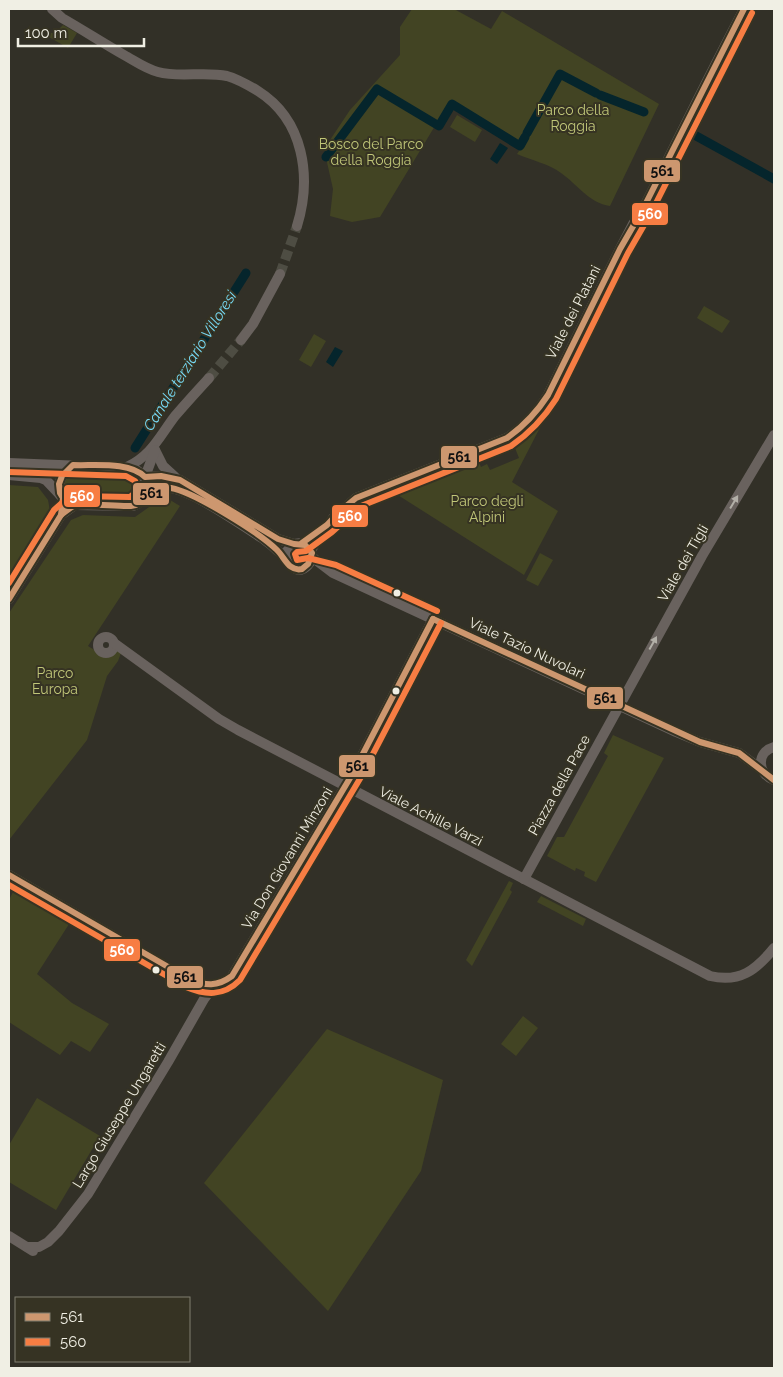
<svg xmlns="http://www.w3.org/2000/svg" width="783" height="1377" viewBox="0 0 783 1377" font-family="Raleway,sans-serif">
  <rect width="100%" height="100%" fill="#323027"/>
  <g fill="#424423">
    <path d="M412,9H454L491,29L502,11L659,104L610,206C589,203 577,184 561,173C549,164 531,160 517,154L524,144L450,101L380,217L352,222L330,216L333,189L324,149L350,110L400,55V27Z"/>
    <path d="M63,25L77,33L68,48L49,37L51,33H55Z"/>
    <path d="M457,115L482,130L475,142L450,127Z"/>
    <path d="M704,306L730,321L722,333L697,318Z"/>
    <path d="M314,334L326,341L311,367L299,360Z"/>
    <path d="M547,414L512,482L558,511L524,575L393,492L477,458L481,467L487,464L490,470L519,458L513,443L527,434Z"/>
    <path d="M74,471L131,473L138,478L141,488L138,496L131,501L75,499L66,494L62,483L70,472Z"/>
    <path d="M9,485L38,487L48,500L50,511L9,576Z"/>
    <path d="M170,500L180,506L88,646L107,658L117,650L121,653L118,661L107,676L87,740L9,840V613L71,520L83,515L135,517L152,505Z"/>
    <circle cx="299" cy="556" r="8"/>
    <path d="M540,553L553,560L538,586L526,580Z"/>
    <path d="M613,735L664,758L596,882L584,876L585,872L576,868L575,871L547,856L557,837H564L608,756L604,753Z"/>
    <path d="M509,881L513,883L510,890L512,892L472,966L466,960Z"/>
    <path d="M15,888L71,921L37,974L72,1003L109,1024L90,1052L71,1041L60,1055L9,1022V900Z"/>
    <path d="M541,896L586,919L583,926L537,902Z"/>
    <path d="M523,1016L538,1028L516,1056L501,1044Z"/>
    <path d="M327,1029L443,1080L421,1171L328,1311L204,1183Z"/>
    <path d="M37,1098L100,1136L56,1210L9,1182V1145Z"/>
  </g>
  <g fill="#05252c">
    <path d="M500,143L508,148L497,164L490,159Z"/>
    <path d="M335,347L343,351L333,367L326,362Z"/>
  </g>
  <g fill="none" stroke-linecap="round" stroke-linejoin="round">
    <g stroke="#05252c" stroke-width="9">
      <path d="M600,95L644,112"/>
      <path d="M689,132L774,179"/>
      <path d="M527,133L560,74L596,93"/>
      <path d="M326,157L377,89L439,126L452,104L520,146L525,137"/>
      <path d="M135,448L246,273"/>
    </g>
    <g stroke="#4e4d43" stroke-width="10" stroke-dasharray="10 5" stroke-linecap="butt">
      <path d="M280,274L297,226"/>
      <path d="M209,378L241,340"/>
    </g>
    <g stroke="#69625e" stroke-width="10">
      <path d="M52,9L62,18C83,30 103,43 124,55C135,61 146,69 158,72C180,78 204,71 227,76C238,79 248,85 258,91C304,120 312,177 297,226"/>
      <path d="M241,340L253,324L280,274"/>
      <path d="M155,450L163,466L175,477"/>
      <path d="M9,463L133,468C146,475 148,484 144,497"/>
      <path d="M127,467C152,455 159,437 175,416C186,403 198,390 209,378"/>
      <path d="M9,475L41,478L46,480L63,498L75,505L133,506C145,502 147,491 162,488C184,483 242,526 262,538C269,543 275,548 281,554C288,561 296,578 308,565C312,561 312,556 311,550L302,543L294,544L286,552V559"/>
      <path d="M145,477L161,476L180,480L278,539L294,544"/>
      <path d="M145,477L155,450"/>
      <path d="M60,495C57,481 62,473 73,465"/>
      <path d="M311,550L333,518L356,498L507,438C525,426 537,413 548,395L620,249L633,224L643,209C677,142 709,75 744,9"/>
      <path d="M312,557L333,573L676,732L700,742L739,753L762,770"/>
      <path d="M9,599L61,515L75,505"/>
      <circle cx="106" cy="645" r="8"/>
      <path d="M114,643L219,719L238,730L710,976C740,983 756,970 774,948"/>
      <path d="M774,747C756,752 757,774 774,780"/>
      <path d="M9,875L196,984C213,992 224,997 232,976L353,773L433,619"/>
      <path d="M524,879L702,556L774,435"/>
      <path d="M9,1236L33,1251"/>
      <path d="M27,1247H39L48,1242L59,1231L88,1194L168,1062L204,999L213,987"/>
    </g>
    <g stroke="#363323" stroke-width="10">
      <g id="bus-1">
        <path d="M73,465C94,466 129,461 145,477L161,476L180,480L278,539L294,544L305,545L312,553L308,564L302,569C289,572 285,558 277,550C260,533 194,492 171,488C150,485 147,505 131,506C118,507 83,502 74,506C69,508 65,512 61,515L63,498L60,493L59,484L62,476Z"/>
        <path d="M302,543L327,525L339,512L356,498L507,438C524,426 537,412 548,395L620,249L643,209L744,9"/>
        <path d="M9,599L61,515"/>
        <path d="M433,619L700,742L739,753L774,780"/>
        <path d="M9,875L189,979C206,986 217,987 232,976L353,773L433,619"/>
      </g>
    </g>
    <g stroke="#363323" stroke-width="10">
      <g id="bus-2">
        <path d="M9,472L126,476L135,481C139,487 136,493 130,497L73,496L63,502L54,510L9,583"/>
        <path d="M437,611L336,565L308,558L297,560L295,554L297,552L306,551L332,532L361,506L511,446C530,433 544,418 556,399L628,253L651,213L752,13"/>
        <path d="M9,885L186,987C205,995 223,997 240,980L361,777L441,623"/>
      </g>
    </g>
    <use href="#bus-1" stroke="#cd976f" stroke-width="6"/>
    <use href="#bus-2" stroke="#f77d43" stroke-width="6"/>
  </g>
  <defs><path id="oneway-solid" d="M-6-.8H1V-3.2L6.5 0L1 3.2V.8H-6Z" transform="scale(1.25)"/></defs>
  <g fill="#b3b0a8">
    <use href="#oneway-solid" transform="translate(734 502) rotate(-59)"/>
    <use href="#oneway-solid" transform="translate(653 643) rotate(-61)"/>
  </g>
  <g fill="#f0efe4" stroke="#363323" stroke-width="2">
    <circle cx="397" cy="593" r="4.5"/>
    <circle cx="396" cy="691" r="4.5"/>
    <circle cx="156" cy="970" r="4.5"/>
  </g>
  <g text-anchor="middle" dominant-baseline="central" stroke-width="4" stroke-linejoin="round" paint-order="stroke">
    <g font-size="14" fill="#c0c678" stroke="#363323">
      <text x="573" y="110">Parco della<tspan x="573" dy="16">Roggia</tspan></text>
      <text x="371" y="144">Bosco del Parco<tspan x="371" dy="16">della Roggia</tspan></text>
      <text x="487" y="501">Parco degli<tspan x="487" dy="16">Alpini</tspan></text>
      <text x="55" y="673">Parco<tspan x="55" dy="16">Europa</tspan></text>
    </g>
    <g font-size="14" fill="#f0efe4" stroke="#363323">
      <text transform="translate(573 312) rotate(-63)">Viale dei Platani</text>
      <text transform="translate(683 563) rotate(-60)">Viale dei Tigli</text>
      <text transform="translate(527 648) rotate(25)">Viale Tazio Nuvolari</text>
      <text transform="translate(559 785) rotate(-61)">Piazza della Pace</text>
      <text transform="translate(431 816) rotate(27)">Viale Achille Varzi</text>
      <text transform="translate(287 858) rotate(-59)">Via Don Giovanni Minzoni</text>
      <text transform="translate(119 1115) rotate(-59)">Largo Giuseppe Ungaretti</text>
    </g>
    <g font-size="15" font-style="italic" fill="#77dbf7" stroke="#363323">
      <text transform="translate(190 361) rotate(-58)">Canale terziario Villoresi</text>
    </g>
  </g>
  <g stroke="#363323" stroke-width="2">
    <rect x="643" y="159" width="38" height="24" rx="5" fill="#cd976f"/>
    <rect x="631" y="202" width="38" height="24" rx="5" fill="#f77d43"/>
    <rect x="440" y="445" width="38" height="24" rx="5" fill="#cd976f"/>
    <rect x="132" y="482" width="38" height="24" rx="5" fill="#cd976f"/>
    <rect x="63" y="484" width="38" height="24" rx="5" fill="#f77d43"/>
    <rect x="331" y="504" width="38" height="24" rx="5" fill="#f77d43"/>
    <rect x="586" y="686" width="38" height="24" rx="5" fill="#cd976f"/>
    <rect x="338" y="754" width="38" height="24" rx="5" fill="#cd976f"/>
    <rect x="103" y="938" width="38" height="24" rx="5" fill="#f77d43"/>
    <rect x="166" y="965" width="38" height="24" rx="5" fill="#cd976f"/>
  </g>
  <g font-size="14" text-anchor="middle" font-weight="bold" fill="#fff">
    <text x="650" y="219">560</text>
    <text x="82" y="501">560</text>
    <text x="350" y="521">560</text>
    <text x="122" y="955">560</text>
  </g>
  <g font-size="14" text-anchor="middle" font-weight="bold" fill="#111">
    <text x="662" y="176">561</text>
    <text x="459" y="462">561</text>
    <text x="151" y="498">561</text>
    <text x="605" y="703">561</text>
    <text x="357" y="771">561</text>
    <text x="185" y="982">561</text>
  </g>
  <rect width="783" height="1377" fill="none" stroke="#f0efe4" stroke-width="20"/>
  <rect x="15" y="1297" width="175" height="65" fill="#363323" stroke="#807e70"/>
  <rect x="25" y="1313" width="25" height="8" fill="#cd976f" stroke="#807e70"/>
  <text x="60" y="1322" font-size="15" fill="#f0efe4">561</text>
  <rect x="25" y="1338" width="25" height="8" fill="#f77d43" stroke="#807e70"/>
  <text x="60" y="1347" font-size="15" fill="#f0efe4">560</text>
  <path d="M18 38v8h126v-8" fill="none" stroke="#f0efe4" stroke-width="2.5"/>
  <text x="25" y="38" font-size="15" fill="#f0efe4" stroke="#363323" stroke-width="4" paint-order="stroke">100 m</text>
</svg>
